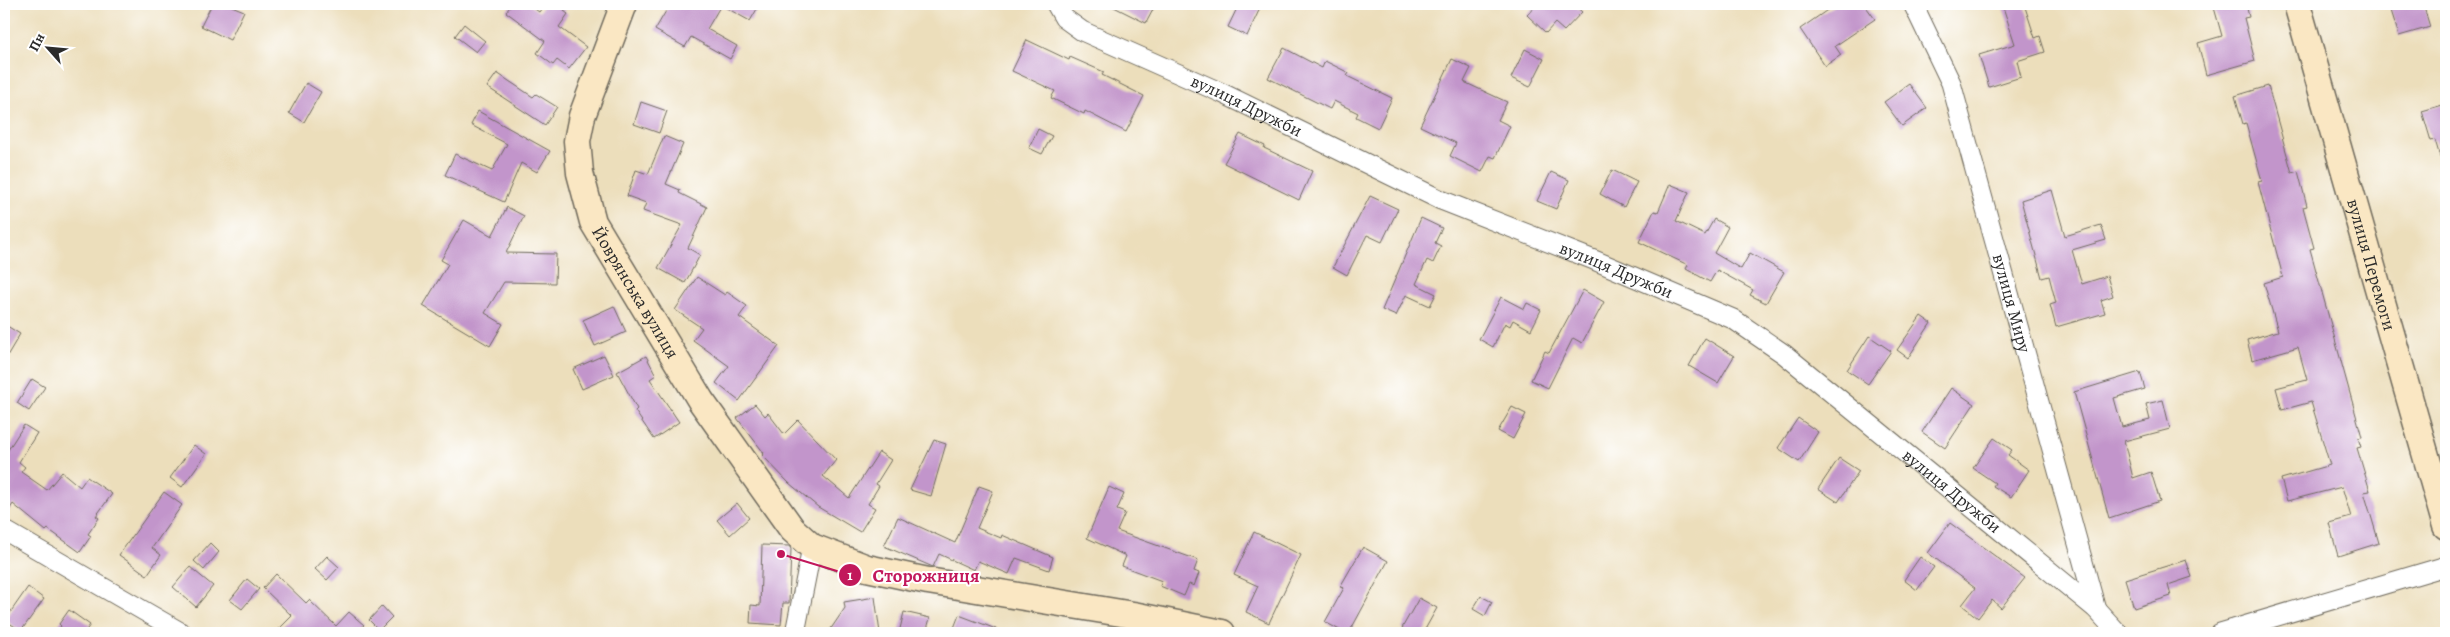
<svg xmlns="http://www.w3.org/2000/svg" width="2450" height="637" viewBox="0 0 2450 637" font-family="Alegreya,serif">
  <rect width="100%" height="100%" fill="#fff"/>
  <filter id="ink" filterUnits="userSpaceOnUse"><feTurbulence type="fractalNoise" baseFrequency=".02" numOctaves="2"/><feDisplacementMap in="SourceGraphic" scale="10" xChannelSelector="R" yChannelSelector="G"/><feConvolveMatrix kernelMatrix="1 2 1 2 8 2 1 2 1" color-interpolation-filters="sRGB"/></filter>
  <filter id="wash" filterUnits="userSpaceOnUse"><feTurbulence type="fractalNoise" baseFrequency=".0096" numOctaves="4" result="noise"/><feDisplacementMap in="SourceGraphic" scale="20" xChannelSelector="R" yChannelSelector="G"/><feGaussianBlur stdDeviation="1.12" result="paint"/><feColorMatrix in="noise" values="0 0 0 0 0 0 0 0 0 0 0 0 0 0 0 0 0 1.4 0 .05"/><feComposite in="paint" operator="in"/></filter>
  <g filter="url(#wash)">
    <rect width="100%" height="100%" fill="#ecdebb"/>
    <g id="blocks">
      <g fill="#c295cb">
        <path d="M212,4H227L244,11L230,40L201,26Z"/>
        <path d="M512,4H528L539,12L545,4H569L564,11L568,14L559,27L586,47L569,69L557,60L553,65L537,53L545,41L506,12Z"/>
        <path d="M670,4H747L757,9L750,21L721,5L707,29L737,46L730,59L691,37L685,47L655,30Z"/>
        <path d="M1108,4H1156L1146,23Z"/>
        <path d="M1239,4H1262L1247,36L1228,27Z"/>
        <path d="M1537,4H1573L1582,12L1564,31L1555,23L1546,33L1527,15Z"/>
        <path d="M1836,4H1864L1875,19L1835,46L1841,55L1825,66L1800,29Z"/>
        <path d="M2002,4H2024L2035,38L2040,36L2045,52L2017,61L2021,77L1989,87L1979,55L2015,44Z"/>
        <path d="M2213,4H2246L2249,17L2244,18L2255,61L2206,75L2198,43L2222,36Z"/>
        <path d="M2389,4H2423L2430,27L2399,36Z"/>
        <path d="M464,24L485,41L476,52L455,36Z"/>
        <path d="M1027,40L1069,60L1070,57L1104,72L1102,75L1144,96L1126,132L1085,111L1084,114L1051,98L1055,91L1012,71Z"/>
        <path d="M1284,48L1322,68L1325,61L1349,73L1347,76L1392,98L1378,128L1356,117L1358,113L1334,101L1330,109L1268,78Z"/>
        <path d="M1525,49L1544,59L1530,87L1511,78Z"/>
        <path d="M1452,59L1471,68L1464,82L1507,102L1498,120L1510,126L1495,158L1490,156L1482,172L1450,156L1456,143L1420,126Z"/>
        <path d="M497,73L533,97L536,94L557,107L545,125L487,87Z"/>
        <path d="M306,83L321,92L304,122L289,113Z"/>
        <path d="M1909,84L1927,108L1902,126L1884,102Z"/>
        <path d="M2268,86L2292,173L2298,171L2307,206L2303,207L2314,248L2310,249L2362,437L2358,438L2361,447L2357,448L2370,491L2364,492L2379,543L2338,556L2329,523L2351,517L2342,487L2287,501L2281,479L2330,465L2311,402L2282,410L2276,388L2307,380L2298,347L2252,360L2247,340L2278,331L2264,283L2283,277L2258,182L2262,181L2246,123L2243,124L2235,96Z"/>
        <path d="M641,102L667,111L659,133L634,124Z"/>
        <path d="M2446,104V166L2443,167L2435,140L2431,141L2422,111Z"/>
        <path d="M478,111L550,151L537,172L521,163L504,202L445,175L455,154L492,171L507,144L471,125Z"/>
        <path d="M1038,129L1052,136L1042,154L1029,148Z"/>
        <path d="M1240,134L1265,146L1264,148L1312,171L1299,200L1224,163Z"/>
        <path d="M664,136L683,144L666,184L680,190L679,193L707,207L688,248L700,255L685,283L658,268L682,225L643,211L646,203L627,196L636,170L648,174Z"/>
        <path d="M1612,170L1637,182L1624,207L1600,194Z"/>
        <path d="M1551,172L1569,180L1556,209L1537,201Z"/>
        <path d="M1670,184L1689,192L1676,221L1705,235L1714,219L1728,227L1714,253L1741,269L1750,253L1784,272L1766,303L1750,295L1753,290L1717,270L1710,282L1686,269L1688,265L1639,242L1654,211L1658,212Z"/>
        <path d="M2052,190L2065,236L2101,225L2106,240L2072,250L2082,284L2107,276L2113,296L2101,300L2105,313L2056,327L2050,305L2056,303L2049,276L2042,278L2021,200Z"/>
        <path d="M1370,196L1398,209L1382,242L1367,235L1347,275L1333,267Z"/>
        <path d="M507,207L524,216L506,253L556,254L555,283L504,282L485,313L503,324L490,346L423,306L448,264L441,260L464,220L492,236Z"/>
        <path d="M1421,218L1442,228L1435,243L1441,246L1433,263L1427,260L1416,284L1436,294L1430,306L1406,295L1396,316L1382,310Z"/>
        <path d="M697,277L725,295L727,292L747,306L739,317L779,346L739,401L716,383L729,366L693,340L702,328L675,310Z"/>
        <path d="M1583,290L1604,302L1582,343L1573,338L1548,388L1531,380L1545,351L1549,353Z"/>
        <path d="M1501,297L1524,309L1527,303L1541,310L1531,330L1513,320L1510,326L1505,323L1493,347L1479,339Z"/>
        <path d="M614,306L626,332L595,346L583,320Z"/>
        <path d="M1921,316L1931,323L1908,358L1897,350Z"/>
        <path d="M4,324L20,334L4,361Z"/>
        <path d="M1869,336L1891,351L1868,384L1847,370Z"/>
        <path d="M1705,338L1734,356L1718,383L1689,366Z"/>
        <path d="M604,355L614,375L582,389L573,369Z"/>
        <path d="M646,356L656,375L650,379L679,422L654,439L635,411L637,409L617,372Z"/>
        <path d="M2140,372L2145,389L2114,398L2122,427L2150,420L2146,404L2163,400L2170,429L2124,441L2133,478L2151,472L2160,501L2109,518L2074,392Z"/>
        <path d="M32,379L45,387L29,411L17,403Z"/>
        <path d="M1951,388L1974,404L1945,448L1922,432Z"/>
        <path d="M755,404L765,416L768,413L784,434L798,420L836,460L823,476L849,498L879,452L891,460L876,484L879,486L868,504L875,508L860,532L818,507L789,483L762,455L764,453L737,418Z"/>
        <path d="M1512,407L1526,414L1513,439L1498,431Z"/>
        <path d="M1798,418L1818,432L1799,462L1778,448Z"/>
        <path d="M24,425L37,433L19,462L25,467L21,472L47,490L62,472L80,487L87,477L112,494L96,516L99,518L88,534L91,536L80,552L48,529L46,531L13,504L4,518V451L6,453Z"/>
        <path d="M1994,438L2012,450L2008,455L2029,470L2011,497L1993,486L1995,483L1973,468Z"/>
        <path d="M934,440L946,444L931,496L910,490Z"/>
        <path d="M194,445L206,454L182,487L170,478Z"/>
        <path d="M1839,458L1859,471L1838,502L1818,489Z"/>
        <path d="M979,486L993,491L977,528L1001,538L1002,535L1053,557L1049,570L1016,558L1009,574L978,561L974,570L939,554L933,567L884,546L898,517L955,543Z"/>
        <path d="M1109,487L1124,494L1117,510L1125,513L1117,531L1198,560L1194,571L1199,573L1194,586L1189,584L1184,596L1160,586L1162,581L1122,566L1126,556L1087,538Z"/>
        <path d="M164,492L182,505L152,548L161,555L147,575L119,555Z"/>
        <path d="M737,503L749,518L730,535L717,520Z"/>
        <path d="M1950,523L2025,578L2001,608L1992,600L1978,618L1962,605L1975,588L1928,553Z"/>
        <path d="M1254,532L1301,555L1269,623L1246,612L1258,586L1234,575Z"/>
        <path d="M210,543L219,552L204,570L194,561Z"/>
        <path d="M762,545L789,546L791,549L789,603H783L781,625L750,623L751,605L760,606Z"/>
        <path d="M1363,547L1388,561L1349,633H1345L1325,622L1344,588L1340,587Z"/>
        <path d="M327,556L339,567L327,580L315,569Z"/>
        <path d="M1920,557L1934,567L1917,590L1904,580Z"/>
        <path d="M2186,560L2192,577L2168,585L2171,596L2134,608L2125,579Z"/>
        <path d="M190,567L213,586L196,607L173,587Z"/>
        <path d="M276,574L306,603L309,600L336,626L349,612L364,625L356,633H275L292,616L263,588Z"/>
        <path d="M247,579L259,589L242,609L230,600Z"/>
        <path d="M28,587L44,599L21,631L5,620Z"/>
        <path d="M1481,596L1492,602L1485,616L1473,609Z"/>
        <path d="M875,597L880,633H828L845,608L844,602Z"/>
        <path d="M1419,598L1437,608L1423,633H1411L1402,628Z"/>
        <path d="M382,606L392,617L379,630L369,620Z"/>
        <path d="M69,610L90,625L84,633H56L61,626L59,624Z"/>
        <path d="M904,612L930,618L926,633H899Z"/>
        <path d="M959,615L1004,632V633H952Z"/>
      </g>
    </g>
  </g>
  <g filter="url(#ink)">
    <use href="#blocks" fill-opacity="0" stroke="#6f6a5d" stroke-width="1"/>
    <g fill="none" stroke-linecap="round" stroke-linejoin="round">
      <g stroke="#6f6a5d" stroke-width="21">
        <g id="street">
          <path id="s1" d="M1056,4L1064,18L1082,31L1222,93L1441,200L1594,260L1733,319L1784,354L1985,518L2096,609L2118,633"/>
          <path id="s2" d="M1913,4L1951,83L2096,609"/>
          <path d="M4,530L182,633"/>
          <path d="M795,633L812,547"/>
          <path d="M2220,633L2446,566"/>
        </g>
      </g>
      <g stroke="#6f6a5d" stroke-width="29">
        <g id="secondary">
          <path id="s3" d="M624,4L582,116L577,141L580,173L593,222L701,401L792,529L812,547L867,568L928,581L1133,615L1222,633"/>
          <path id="s4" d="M2297,4L2446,526"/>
        </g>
      </g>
      <use href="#street" stroke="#fff" stroke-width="19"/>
      <use href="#secondary" stroke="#fae7c3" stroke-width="26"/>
    </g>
  </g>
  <g text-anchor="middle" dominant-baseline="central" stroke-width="4" stroke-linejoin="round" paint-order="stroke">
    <g font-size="18" fill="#2b2b2b" stroke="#fff">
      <text stroke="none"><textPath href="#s1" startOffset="219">вулиця Дружби</textPath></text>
      <text stroke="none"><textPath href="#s4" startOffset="271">вулиця Перемоги</textPath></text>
      <text stroke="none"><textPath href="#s1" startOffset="624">вулиця Дружби</textPath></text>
      <text stroke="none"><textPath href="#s3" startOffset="310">Йоврянська вулиця</textPath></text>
      <text stroke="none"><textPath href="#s2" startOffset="316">вулиця Миру</textPath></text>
      <text stroke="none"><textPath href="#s1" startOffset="1029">вулиця Дружби</textPath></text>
    </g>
  </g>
  <path fill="none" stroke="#c2185b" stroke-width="2" d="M781 554L850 575"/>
  <g fill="#c2185b" stroke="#fff" stroke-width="2">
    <circle cx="781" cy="554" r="5"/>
    <circle cx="850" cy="575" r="12"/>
  </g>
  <g font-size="15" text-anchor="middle" font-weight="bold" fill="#fff">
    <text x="850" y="580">1</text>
  </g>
  <g font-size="19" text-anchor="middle" font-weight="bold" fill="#c2185b" stroke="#fff" stroke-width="4" stroke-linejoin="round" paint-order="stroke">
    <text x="926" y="582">Сторожниця</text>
  </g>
  <rect width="2450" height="637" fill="none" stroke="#fff" stroke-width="20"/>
  <g transform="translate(48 48) rotate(297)" stroke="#ffffff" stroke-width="4" paint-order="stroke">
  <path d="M0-4L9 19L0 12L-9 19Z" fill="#2b2b2b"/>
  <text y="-8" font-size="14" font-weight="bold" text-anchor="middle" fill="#2b2b2b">Пн</text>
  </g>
</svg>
